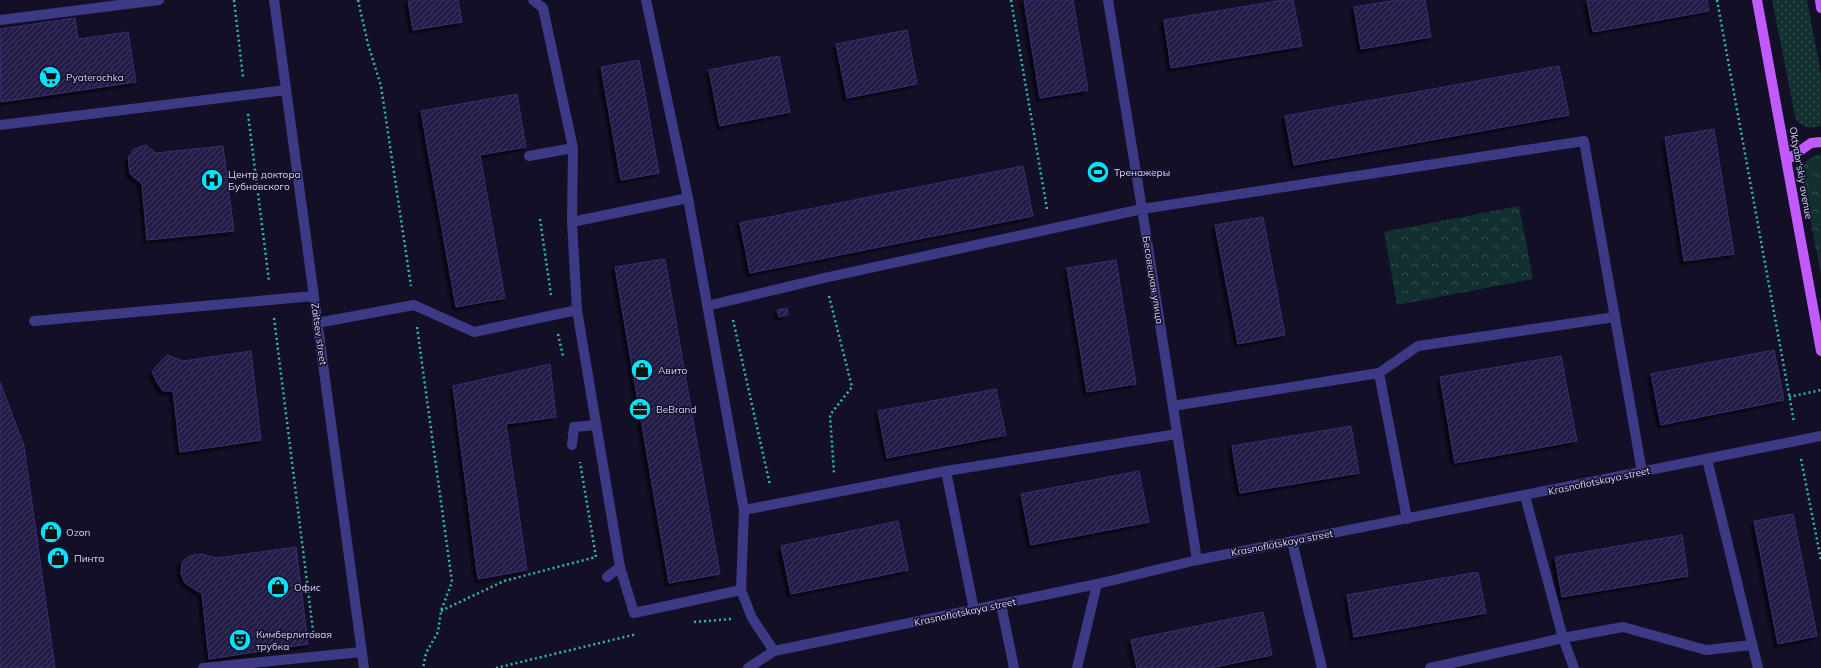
<svg xmlns="http://www.w3.org/2000/svg" width="1821" height="668" viewBox="0 0 1821 668" font-family="Mulish,sans-serif">
  <defs>
    <pattern id="grass-dots" width="8" height="8" patternUnits="userSpaceOnUse"><rect width="8" height="8" fill="#12302f"/><path d="M2 2h.1M6 6h.1" fill="none" stroke="#344d4e" stroke-width="1.8" stroke-linecap="round"/></pattern>
    <pattern id="park-crowns" width="20" height="18" patternUnits="userSpaceOnUse"><rect width="20" height="18" fill="#12302f"/><path d="M2 6a3 3 0 1 1 6 0M12 15a3 3 0 1 1 6 0" fill="none" stroke="#344d4e"/></pattern>
    <pattern id="building-hatch" width="6" height="6" patternUnits="userSpaceOnUse"><rect width="6" height="6" fill="#241b47"/><path d="M-1 1l2-2M0 6l6-6M5 7l2-2" fill="none" stroke="#433b63"/></pattern>
    <filter id="shadow"><feDropShadow dx="-3.5" dy="3.5" stdDeviation="1" flood-color="#0009"/></filter>
  </defs>
  <rect width="100%" height="100%" fill="#130f26"/>
  <path fill="url(#grass-dots)" d="M1772,0H1807L1821,74V125C1811,130 1805,127 1796,121Z"/>
  <g fill="url(#park-crowns)">
    <path d="M1819,154L1821,155V275L1801,171L1806,161Z"/>
    <path d="M1519,206L1533,279L1397,305L1384,232Z"/>
  </g>
  <g fill="url(#building-hatch)" stroke="#3b2d73" filter="url(#shadow)">
    <path d="M408,0H458L462,22L413,30Z"/>
    <path d="M1024,0H1073L1088,90L1040,98Z"/>
    <path d="M1283,0H1293L1302,46L1171,68L1164,20Z"/>
    <path d="M1397,0H1425L1431,37L1361,49L1354,7Z"/>
    <path d="M1587,0H1707L1709,11L1593,32Z"/>
    <path d="M75,18L78,39L128,32L136,82L1,102L0,29Z"/>
    <path d="M907,30L917,84L847,98L836,44Z"/>
    <path d="M779,56L790,112L720,126L709,70Z"/>
    <path d="M639,60L659,173L621,180L601,67Z"/>
    <path d="M1559,66L1569,115L1294,165L1285,116Z"/>
    <path d="M517,94L526,147L480,155L505,298L456,307L421,111Z"/>
    <path d="M1714,129L1734,254L1684,261L1665,137Z"/>
    <path d="M145,145L156,153L223,146L234,231L147,240L142,184L130,174L128,157L134,149Z"/>
    <path d="M1023,166L1033,216L750,273L740,223Z"/>
    <path d="M1263,217L1285,335L1238,344L1215,225Z"/>
    <path d="M665,259L720,574L669,583L615,267Z"/>
    <path d="M1116,260L1136,384L1087,392L1067,268Z"/>
    <path d="M787,308L788,315L779,317L777,310Z"/>
    <path d="M1774,350L1784,400L1661,425L1651,374Z"/>
    <path d="M251,351L261,440L180,452L173,391H163L158,384L152,372L158,364L167,355L183,361Z"/>
    <path d="M1561,356L1577,441L1455,463L1440,377Z"/>
    <path d="M550,364L556,417L506,424L527,570L478,579L453,386Z"/>
    <path d="M0,382L24,446L55,668H0Z"/>
    <path d="M996,389L1006,435L887,458L878,411Z"/>
    <path d="M1351,426L1359,473L1240,493L1232,446Z"/>
    <path d="M1139,471L1149,522L1031,545L1021,494Z"/>
    <path d="M1793,514L1817,636L1778,644L1754,521Z"/>
    <path d="M898,521L908,570L791,594L781,546Z"/>
    <path d="M1682,535L1688,576L1562,597L1555,557Z"/>
    <path d="M296,547L308,644L209,659L202,594L185,583L181,574L182,562L189,556L201,554L217,558Z"/>
    <path d="M1478,572L1486,613L1354,637L1347,595Z"/>
    <path d="M1263,612L1272,655L1211,668H1137L1131,640Z"/>
  </g>
  <g fill="none" stroke-linecap="round" stroke-linejoin="round">
    <g stroke="#2fb8b0" stroke-width="2.5" stroke-dasharray="2 3" stroke-linecap="butt">
      <path d="M234,0L243,77"/>
      <path d="M358,0L368,44L381,86L411,286"/>
      <path d="M1011,0L1047,209"/>
      <path d="M1717,0L1794,422"/>
      <path d="M248,114L269,281"/>
      <path d="M540,219L551,295"/>
      <path d="M829,296L852,387L830,415L834,473"/>
      <path d="M274,318L314,638"/>
      <path d="M733,320L770,485"/>
      <path d="M417,327L452,582L441,611L438,632L426,653L423,668"/>
      <path d="M558,334L563,356"/>
      <path d="M1789,397L1821,390"/>
      <path d="M1801,459L1821,560"/>
      <path d="M441,611L504,581L596,557L580,462"/>
      <path d="M694,622L731,619"/>
      <path d="M496,668L637,634"/>
    </g>
    <g stroke="#3d3a85" stroke-width="10">
      <path d="M274,0L364,668"/>
      <path d="M646,0L688,198L744,510L741,590L752,618L774,651"/>
      <path d="M1108,0L1142,209L1197,560"/>
      <path d="M0,20L159,0"/>
      <path d="M0,125L286,90"/>
      <path d="M529,156L573,148"/>
      <path d="M572,222L688,198"/>
      <path d="M707,306L824,278L1142,209L1584,141L1642,472"/>
      <path d="M577,310L620,567L634,613L741,590"/>
      <path d="M34,321L314,296"/>
      <path d="M317,323L414,305L474,332L577,310L572,222L573,148L543,8L533,0"/>
      <path d="M1379,373L1407,519"/>
      <path d="M1173,406L1379,373L1418,346L1615,317"/>
      <path d="M572,445L574,427L596,425"/>
      <path d="M1707,459L1758,668"/>
      <path d="M946,471L974,610"/>
      <path d="M1525,496L1563,638L1574,668"/>
      <path d="M744,510L946,471L1177,434"/>
      <path d="M1292,541L1322,668"/>
      <path d="M607,577L620,567"/>
      <path d="M1001,604L1014,668"/>
      <path d="M203,668L361,652"/>
      <path d="M748,668L774,651L1097,584L1197,560L1821,436"/>
      <path d="M1077,668L1097,584"/>
      <path d="M1430,668L1563,638L1623,627L1706,650L1752,645"/>
    </g>
    <g stroke="#c25bff" stroke-width="10">
      <path d="M1757,0L1821,351"/>
      <path d="M1820,0L1821,8"/>
      <path d="M1787,160L1811,143L1821,142"/>
    </g>
  </g>
  <defs>
    <g id="supermarket-disc" transform="scale(1.15)"><circle r="9.5" fill="#00e5ff" stroke="#130f26"/><path d="M-6-5.5h2.5l.6 2H6L4.5 2H-2.5L-4.4-4H-6ZM-1.5 3.2a1.3 1.3 0 1 0 .1 0ZM3 3.2a1.3 1.3 0 1 0 .1 0Z" fill="#111"/></g>
    <g id="stadium-disc" transform="scale(1.15)"><circle r="9.5" fill="#00e5ff" stroke="#130f26"/><path d="M0-5a6.5 5 0 1 0 0 10a6.5 5 0 1 0 0-10ZM-3.5-1.8h7v3.6h-7Z" fill="#111"/></g>
    <g id="hospital-disc" transform="scale(1.15)"><circle r="9.5" fill="#00e5ff" stroke="#130f26"/><path d="M-5-5h3v3.5h4V-5h3V5h-3V1.5h-4V5h-3Z" fill="#111"/></g>
    <g id="shop-disc" transform="scale(1.15)"><circle r="9.5" fill="#00e5ff" stroke="#130f26"/><path d="M-5-2.5h2.3a2.7 3.5 0 0 1 5.4 0H5L5.5 6h-11ZM-1.5-2.5h3a1.5 2.3 0 0 0-3 0Z" fill="#111"/></g>
    <g id="office-disc" transform="scale(1.15)"><circle r="9.5" fill="#00e5ff" stroke="#130f26"/><path d="M-6-3h4V-5.5h4V-3h4V5H-6ZM-1-4.5V-3h2v-1.5ZM-6 0V1H6V0Z" fill="#111"/></g>
    <g id="theatre-disc" transform="scale(1.15)"><circle r="9.5" fill="#00e5ff" stroke="#130f26"/><path d="M-5-5.5Q0-4 5-5.5V0Q5 5 0 6Q-5 5-5 0ZM-3.3-2.5H-1v1.5H-3.3ZM1-2.5H3.3v1.5H1ZM-2.8 1Q0 5.5 2.8 1Z" fill="#111"/></g>
  </defs>
  <g fill-rule="evenodd">
    <use href="#supermarket-disc" x="50" y="77"/>
    <use href="#stadium-disc" x="1098" y="172"/>
    <use href="#hospital-disc" x="212" y="180"/>
    <use href="#shop-disc" x="642" y="370"/>
    <use href="#office-disc" x="640" y="409"/>
    <use href="#shop-disc" x="51" y="532"/>
    <use href="#shop-disc" x="58" y="558"/>
    <use href="#shop-disc" x="278" y="587"/>
    <use href="#theatre-disc" x="240" y="640"/>
  </g>
  <g text-anchor="middle" dominant-baseline="central" stroke-width="3" stroke-linejoin="round" paint-order="stroke">
    <g font-size="10" fill="#d9d4ff" stroke="#130f26" text-anchor="start">
      <text x="66" y="77">Pyaterochka</text>
      <text x="1114" y="172">Тренажеры</text>
      <text x="228" y="174">Центр доктора<tspan x="228" dy="12">Бубновского</tspan></text>
      <text x="658" y="370">Авито</text>
      <text x="656" y="409">BeBrand</text>
      <text x="66" y="532">Ozon</text>
      <text x="74" y="558">Пинта</text>
      <text x="294" y="587">Офис</text>
      <text x="256" y="634">Кимберлитовая<tspan x="256" dy="12">трубка</tspan></text>
    </g>
    <g font-size="10" fill="#d9d4ff" stroke="#130f26">
      <text transform="translate(1801 173) rotate(80)">Oktyabr'skiy avenue</text>
      <text transform="translate(1153 280) rotate(81)">Бесовецкая улица</text>
      <text transform="translate(319 334) rotate(82)">Zaitsev street</text>
      <text transform="translate(1599 481) rotate(-12)">Krasnoflotskaya street</text>
      <text transform="translate(1282 543) rotate(-11)">Krasnoflotskaya street</text>
      <text transform="translate(965 612) rotate(-12)">Krasnoflotskaya street</text>
    </g>
  </g>
</svg>
